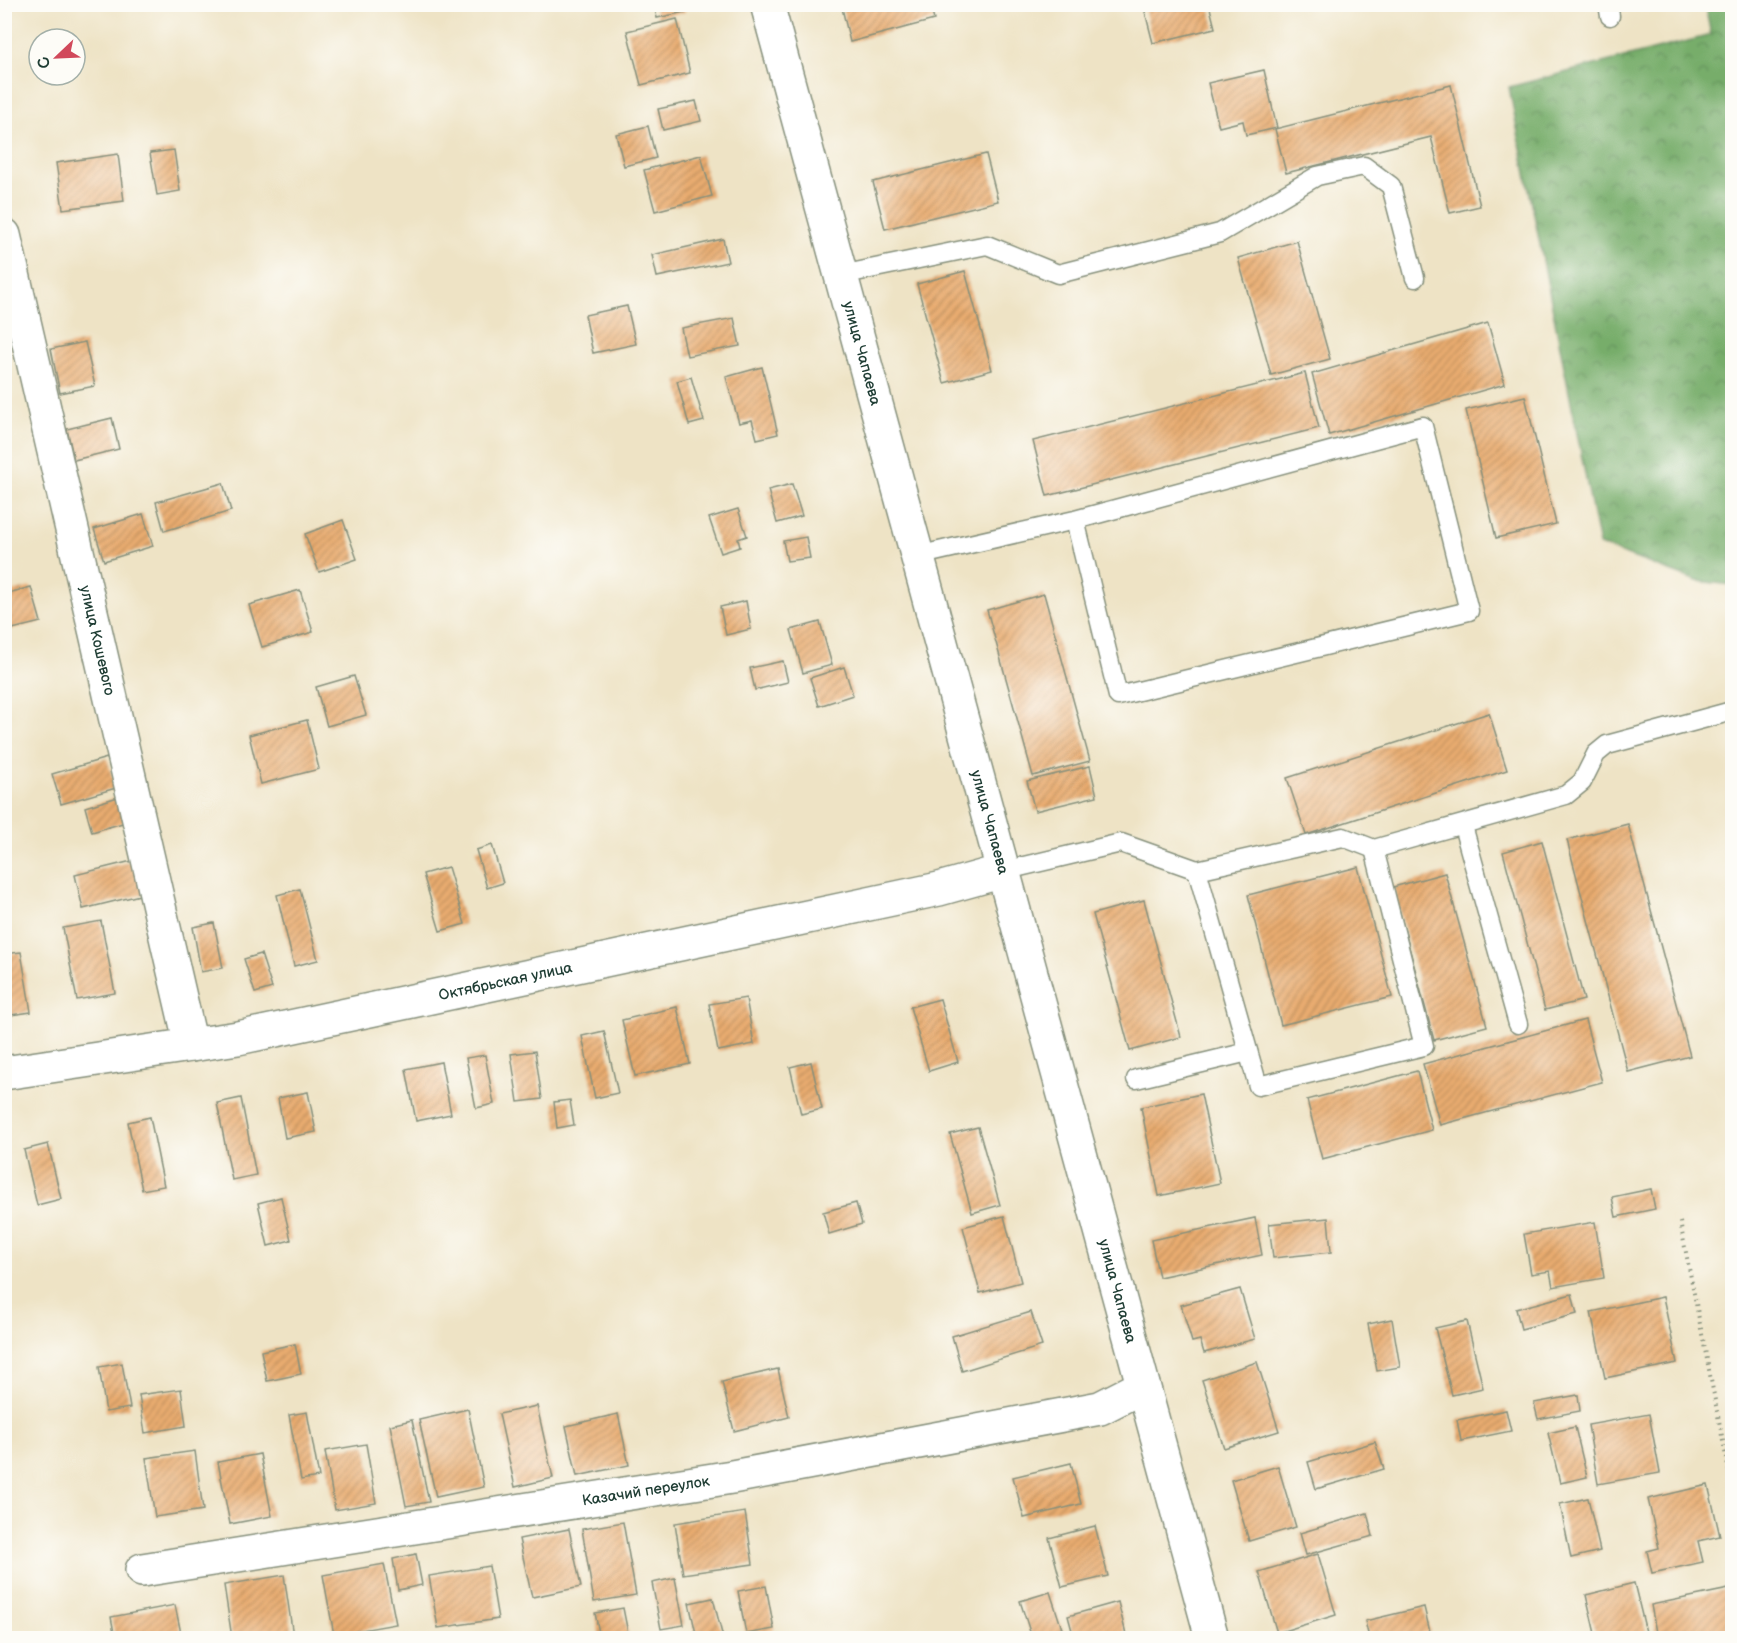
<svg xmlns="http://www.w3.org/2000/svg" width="1737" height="1643" viewBox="0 0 1737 1643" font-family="'Balsamiq Sans',sans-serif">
  <defs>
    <pattern id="forest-crowns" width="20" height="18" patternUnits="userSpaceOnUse" patternTransform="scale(1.5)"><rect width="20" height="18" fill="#77ad6b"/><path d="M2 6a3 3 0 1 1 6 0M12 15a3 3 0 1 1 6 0" fill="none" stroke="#618e59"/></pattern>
    <pattern id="building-hatch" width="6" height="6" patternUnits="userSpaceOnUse" patternTransform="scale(1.5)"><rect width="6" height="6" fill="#e9ac6f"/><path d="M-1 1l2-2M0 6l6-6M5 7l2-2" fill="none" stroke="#bc8d5c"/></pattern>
  </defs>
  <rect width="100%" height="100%" fill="#fdfcf7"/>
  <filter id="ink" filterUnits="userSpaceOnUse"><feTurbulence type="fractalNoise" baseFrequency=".0167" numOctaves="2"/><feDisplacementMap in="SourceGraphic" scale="12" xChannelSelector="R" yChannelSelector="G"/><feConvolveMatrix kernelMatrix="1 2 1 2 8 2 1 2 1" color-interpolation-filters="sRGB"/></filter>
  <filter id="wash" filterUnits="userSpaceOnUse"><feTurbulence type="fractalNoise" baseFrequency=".008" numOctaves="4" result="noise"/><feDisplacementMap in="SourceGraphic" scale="24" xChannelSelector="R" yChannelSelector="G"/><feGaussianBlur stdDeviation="1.35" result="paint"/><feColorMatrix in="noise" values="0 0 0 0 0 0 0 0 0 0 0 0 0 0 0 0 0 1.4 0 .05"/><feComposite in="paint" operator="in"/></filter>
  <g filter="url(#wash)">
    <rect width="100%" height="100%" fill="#eee3c5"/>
    <path fill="url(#forest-crowns)" stroke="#4b7550" stroke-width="1.5" d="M1705,5H1732V585L1697,581L1599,545L1509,87L1711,35Z"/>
    <g id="blocks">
      <g fill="url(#building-hatch)">
        <path d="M654,4H684L685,12L657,18Z"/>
        <path d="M1143,4H1209L1215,28L1153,43Z"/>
        <path d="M855,5H930L934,20L850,42L842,8Z"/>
        <path d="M677,19L690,73L641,85L627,31Z"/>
        <path d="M1264,70L1277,128L1246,135L1243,121L1219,127L1208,83Z"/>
        <path d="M1451,85L1480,206L1450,213L1431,137L1286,173L1275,129Z"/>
        <path d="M696,101L701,121L663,130L658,109Z"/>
        <path d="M648,126L656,158L624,166L616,134Z"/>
        <path d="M174,150L180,191L157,195L150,153Z"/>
        <path d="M118,154L124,201L63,209L56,163Z"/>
        <path d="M986,154L998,201L885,229L873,182Z"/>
        <path d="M701,155L712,196L655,211L644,170Z"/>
        <path d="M723,239L728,262L657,277L652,255Z"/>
        <path d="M1297,241L1330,359L1271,375L1238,258Z"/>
        <path d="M965,271L992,370L944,383L917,284Z"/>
        <path d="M627,306L636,344L593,353L585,315Z"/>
        <path d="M734,318L740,346L687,356L681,328Z"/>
        <path d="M1488,323L1505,384L1329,435L1312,374Z"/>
        <path d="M85,342L95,386L60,393L51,349Z"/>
        <path d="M762,367L778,434L757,439L752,420L739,423L726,377Z"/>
        <path d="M1305,373L1319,428L1047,496L1033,441Z"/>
        <path d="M691,377L704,421L689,425L677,381Z"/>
        <path d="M1525,396L1556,524L1496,538L1466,410Z"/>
        <path d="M112,418L119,449L74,460L67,429Z"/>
        <path d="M223,483L231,511L164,531L156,502Z"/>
        <path d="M792,484L802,516L777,523L768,490Z"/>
        <path d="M738,509L747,536L738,539L740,547L721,553L709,518Z"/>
        <path d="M143,514L153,546L104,561L94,529Z"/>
        <path d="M343,520L357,559L319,572L305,534Z"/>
        <path d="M806,537L810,558L787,561L783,541Z"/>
        <path d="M31,587L41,622L4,631V594Z"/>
        <path d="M300,590L313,632L262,647L249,605Z"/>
        <path d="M1044,594L1090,761L1033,776L987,610Z"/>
        <path d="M746,601L751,629L726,635L720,607Z"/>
        <path d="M820,622L832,665L803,673L791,630Z"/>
        <path d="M783,661L788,682L755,690L750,668Z"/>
        <path d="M844,667L853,695L819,706L810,678Z"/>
        <path d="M354,676L366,715L327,726L316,687Z"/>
        <path d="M1489,713L1507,770L1306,835L1287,778Z"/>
        <path d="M307,720L319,769L261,784L249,735Z"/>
        <path d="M107,758L116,788L61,804L52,774Z"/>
        <path d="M1090,766L1097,796L1035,811L1027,781Z"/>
        <path d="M118,797L126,822L92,832L85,807Z"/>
        <path d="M1628,824L1690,1056L1628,1072L1567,840Z"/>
        <path d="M1542,841L1584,1000L1545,1010L1503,852Z"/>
        <path d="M492,845L503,883L487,888L476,850Z"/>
        <path d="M136,860L144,894L83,909L75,875Z"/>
        <path d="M448,867L465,924L440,931L423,874Z"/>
        <path d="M1358,867L1392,997L1281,1025L1248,895Z"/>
        <path d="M1445,873L1487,1026L1434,1040L1393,887Z"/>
        <path d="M300,889L318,960L294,966L277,895Z"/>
        <path d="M1144,900L1181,1037L1130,1051L1093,914Z"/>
        <path d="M101,921L115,993L77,1000L63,928Z"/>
        <path d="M214,923L223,968L201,972L193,927Z"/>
        <path d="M21,952L31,1012L4,1016V954Z"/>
        <path d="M261,954L272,988L255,993L244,959Z"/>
        <path d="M746,998L754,1044L718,1051L709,1004Z"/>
        <path d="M940,999L958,1062L929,1071L910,1007Z"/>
        <path d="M677,1007L690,1064L635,1076L622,1020Z"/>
        <path d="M1585,1020L1602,1082L1440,1125L1423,1064Z"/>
        <path d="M604,1031L618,1093L595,1098L582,1036Z"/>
        <path d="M535,1051L542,1099L518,1102L511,1054Z"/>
        <path d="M485,1055L494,1104L476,1108L466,1058Z"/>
        <path d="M441,1062L451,1114L416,1121L406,1069Z"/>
        <path d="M811,1062L822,1109L801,1114L790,1067Z"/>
        <path d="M1417,1071L1432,1130L1322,1159L1307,1100Z"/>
        <path d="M308,1092L316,1132L285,1138L278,1098Z"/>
        <path d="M1201,1094L1220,1183L1159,1196L1141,1107Z"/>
        <path d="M241,1098L256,1175L232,1180L217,1103Z"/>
        <path d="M570,1100L574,1125L557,1128L554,1102Z"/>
        <path d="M150,1117L164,1186L142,1190L128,1122Z"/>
        <path d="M978,1127L1000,1205L972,1213L950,1134Z"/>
        <path d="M48,1144L61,1199L37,1205L24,1150Z"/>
        <path d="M1651,1189L1655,1209L1616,1217L1612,1197Z"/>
        <path d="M281,1197L291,1240L268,1246L258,1203Z"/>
        <path d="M856,1203L862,1224L829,1234L823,1212Z"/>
        <path d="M1004,1216L1021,1282L980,1293L963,1227Z"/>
        <path d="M1255,1218L1262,1255L1159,1277L1151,1240Z"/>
        <path d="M1328,1218L1331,1252L1273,1258L1269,1224Z"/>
        <path d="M1595,1222L1604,1278L1553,1287L1550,1271L1531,1274L1524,1234Z"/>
        <path d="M1240,1289L1255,1339L1204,1353L1200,1340L1192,1342L1181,1305Z"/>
        <path d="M1572,1294L1577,1314L1521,1329L1516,1309Z"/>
        <path d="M1663,1297L1677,1363L1605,1378L1591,1312Z"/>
        <path d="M1031,1312L1042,1346L962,1371L952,1336Z"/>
        <path d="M1392,1319L1400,1367L1377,1371L1368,1324Z"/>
        <path d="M1467,1321L1483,1388L1452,1395L1435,1328Z"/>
        <path d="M295,1344L301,1374L267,1381L261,1351Z"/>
        <path d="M1257,1362L1279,1431L1224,1448L1202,1380Z"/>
        <path d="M122,1363L130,1408L106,1412L99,1367Z"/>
        <path d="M778,1369L789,1417L734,1431L722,1382Z"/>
        <path d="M181,1389L186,1426L145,1433L139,1395Z"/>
        <path d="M1578,1395L1580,1411L1538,1419L1534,1403Z"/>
        <path d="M537,1406L553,1478L515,1487L499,1414Z"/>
        <path d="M468,1409L484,1487L436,1497L419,1420Z"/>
        <path d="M1506,1410L1511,1431L1461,1441L1457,1420Z"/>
        <path d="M307,1412L319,1477L301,1480L289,1415Z"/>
        <path d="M618,1414L629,1465L577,1476L566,1426Z"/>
        <path d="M1649,1414L1660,1473L1598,1484L1588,1425Z"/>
        <path d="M412,1420L429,1502L406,1506L390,1425Z"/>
        <path d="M1575,1427L1587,1477L1560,1483L1548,1433Z"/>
        <path d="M1375,1442L1384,1469L1316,1489L1308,1462Z"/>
        <path d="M366,1444L376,1503L335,1510L325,1451Z"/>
        <path d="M195,1451L203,1510L155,1517L146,1458Z"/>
        <path d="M260,1454L272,1516L230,1524L218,1462Z"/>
        <path d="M1071,1463L1081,1504L1024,1518L1013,1477Z"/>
        <path d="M1278,1466L1296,1527L1249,1541L1231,1480Z"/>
        <path d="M1708,1485L1720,1536L1698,1541L1703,1562L1652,1573L1647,1551L1659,1548L1648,1499Z"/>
        <path d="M1588,1498L1600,1551L1571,1558L1560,1504Z"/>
        <path d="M745,1512L753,1564L683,1574L675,1523Z"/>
        <path d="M1367,1513L1373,1536L1306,1555L1300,1533Z"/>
        <path d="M623,1522L636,1595L594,1602L582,1529Z"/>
        <path d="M1095,1526L1108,1576L1062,1587L1049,1538Z"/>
        <path d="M569,1529L581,1587L532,1597L519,1539Z"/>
        <path d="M416,1554L422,1585L398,1590L393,1559Z"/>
        <path d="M1318,1554L1336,1615L1277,1633L1259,1572Z"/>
        <path d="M384,1564L396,1624L334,1635L323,1575Z"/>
        <path d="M489,1566L498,1619L438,1628L429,1576Z"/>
        <path d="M284,1575L293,1636L232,1638L224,1585Z"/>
        <path d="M675,1578L684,1625L661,1629L652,1583Z"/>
        <path d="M1634,1583L1646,1632L1619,1638H1596L1586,1595Z"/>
        <path d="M766,1586L774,1629L746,1634L738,1591Z"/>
        <path d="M1729,1589L1732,1607V1638H1657L1651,1605Z"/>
        <path d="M1050,1592L1065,1638H1032L1020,1601Z"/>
        <path d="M713,1598L723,1638H697L689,1603Z"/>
        <path d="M1118,1602L1126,1634L1108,1638H1074L1068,1616Z"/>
        <path d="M175,1605L182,1638H115L111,1617Z"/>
        <path d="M1424,1607L1430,1632L1403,1638H1369L1365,1621Z"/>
        <path d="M623,1608L629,1638H600L595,1613Z"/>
      </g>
    </g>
  </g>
  <g filter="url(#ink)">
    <use href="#blocks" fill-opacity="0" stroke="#86907c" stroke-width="1.5"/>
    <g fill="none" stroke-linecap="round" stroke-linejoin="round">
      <g stroke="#86907c" stroke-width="21">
        <g id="service">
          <path d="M1608,4L1610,16"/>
          <path d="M841,275L987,245L1058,274L1220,233L1317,176L1364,166L1391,186L1415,278"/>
          <path d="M917,556L1075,520L1423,426L1469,611L1118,696L1075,520"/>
          <path d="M1463,826L1518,1024"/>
          <path d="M1197,870L1343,837L1374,849L1566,795L1582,782L1596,754L1607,745L1732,711"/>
          <path d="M1003,871L1121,843L1197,870L1258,1086L1424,1046L1374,849"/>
          <path d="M1136,1079L1248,1052"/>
        </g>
      </g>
      <g stroke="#86907c" stroke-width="36">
        <g id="minor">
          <path id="s1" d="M767,4L1212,1638"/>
          <path id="s2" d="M4,235L191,1045"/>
          <path id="s3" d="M4,1073L238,1038L939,889L1003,871"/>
          <path id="s4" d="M142,1570L732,1477L1100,1408L1143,1386"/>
        </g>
      </g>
      <path stroke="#86907c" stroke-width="4" stroke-dasharray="1.5 4.5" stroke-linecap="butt" d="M1680,1222L1732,1487"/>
      <use href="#service" stroke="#fff" stroke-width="18"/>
      <use href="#minor" stroke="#fff" stroke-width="33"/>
    </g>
  </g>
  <g text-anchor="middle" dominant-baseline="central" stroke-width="6" stroke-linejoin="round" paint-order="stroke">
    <g font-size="15" fill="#1f3d34" stroke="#fdfcf7">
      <text stroke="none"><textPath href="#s1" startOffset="362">улица Чапаева</textPath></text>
      <text stroke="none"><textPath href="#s2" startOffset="416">улица Кошевого</textPath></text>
      <text stroke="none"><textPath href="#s1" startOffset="848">улица Чапаева</textPath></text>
      <text stroke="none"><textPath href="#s3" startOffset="510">Октябрьская улица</textPath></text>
      <text stroke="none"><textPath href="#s1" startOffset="1334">улица Чапаева</textPath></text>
      <text stroke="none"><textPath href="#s4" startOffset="510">Казачий переулок</textPath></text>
    </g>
  </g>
  <rect width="1737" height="1643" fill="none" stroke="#fdfcf7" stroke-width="24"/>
  <g transform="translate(57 57) rotate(247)"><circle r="28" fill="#fdfcf7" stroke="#a4b0a9" stroke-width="1.5"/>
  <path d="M0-4.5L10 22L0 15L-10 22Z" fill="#d1495b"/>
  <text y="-9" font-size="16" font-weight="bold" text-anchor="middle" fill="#1f3d34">С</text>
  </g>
</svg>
